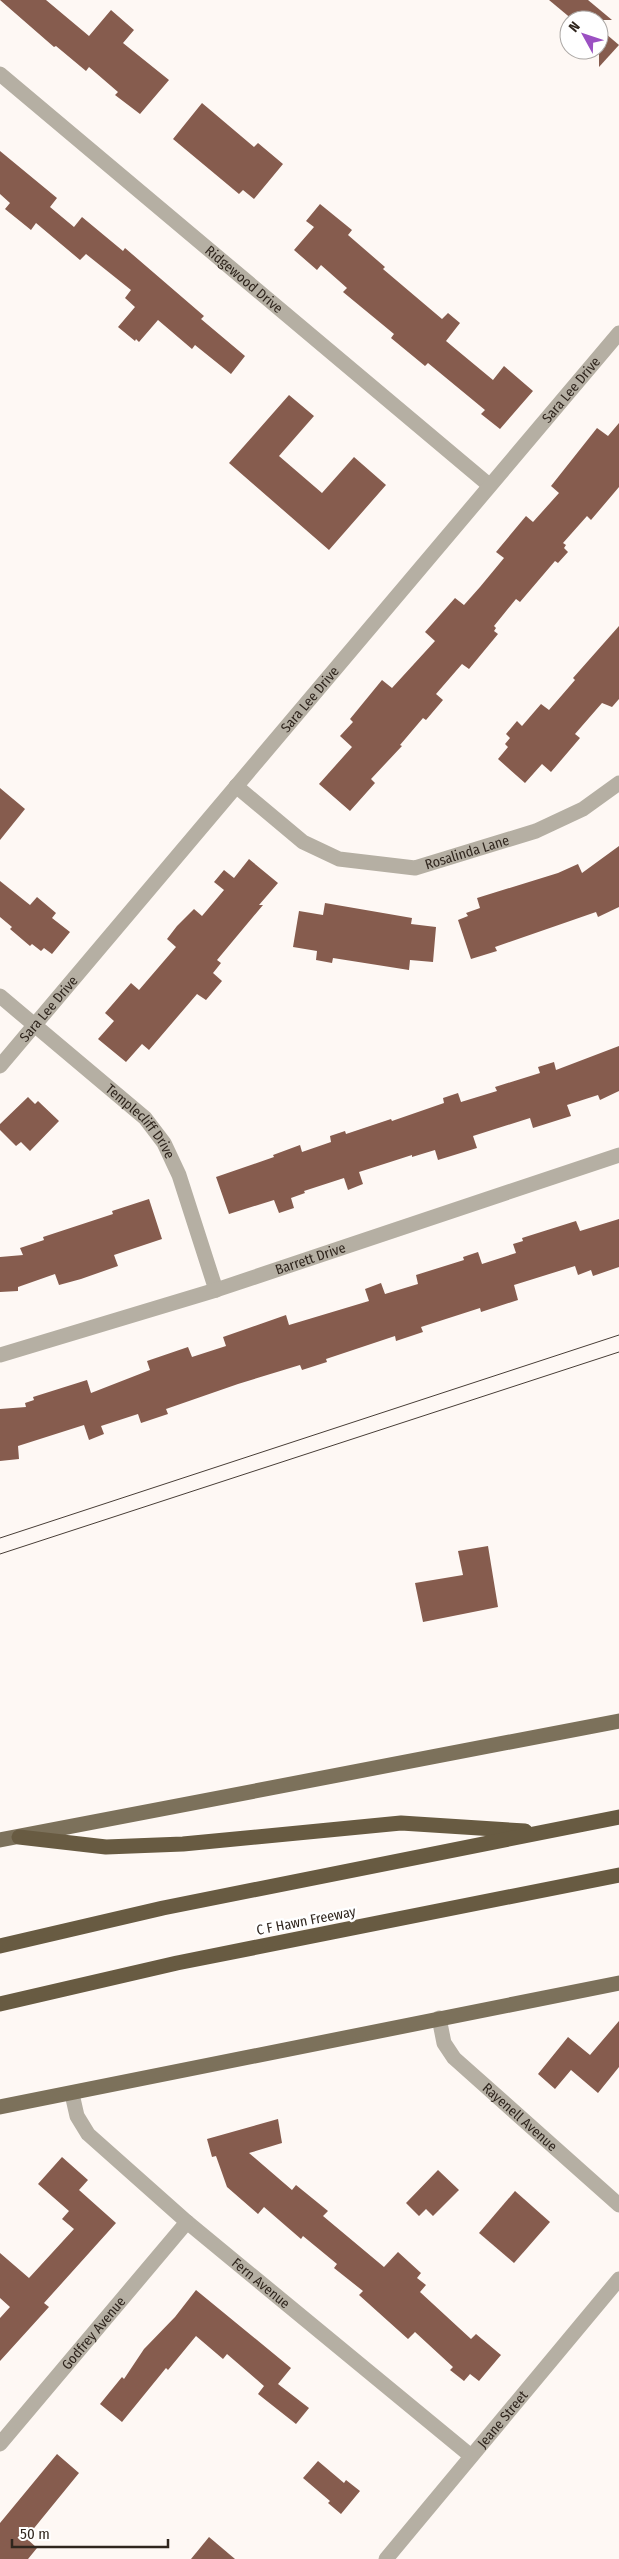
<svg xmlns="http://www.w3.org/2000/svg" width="619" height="2559" viewBox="0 0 619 2559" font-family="'Fira Sans Condensed',sans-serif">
  <rect width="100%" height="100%" fill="#fef8f4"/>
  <g fill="#865c4e">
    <path d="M0,0H46L89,36L111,10L134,30L123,43L169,80L140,114L115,95L118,92L89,67L86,71L56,46L54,47Z"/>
    <path d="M549,0H588L612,20H573Z"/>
    <path d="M599,28L619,45L599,67Z"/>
    <path d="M202,103L254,147L258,143L283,164L254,199L243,190L239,194L173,139Z"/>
    <path d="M0,151L57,198L50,207L74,227L82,217L123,251L125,248L204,316L201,319L245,356L231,374L195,345L192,349L158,320L139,342L136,339L135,341L118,327L135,307L125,298L131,290L86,254L80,260L36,223L31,230L5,209L10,203L0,194Z"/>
    <path d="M320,204L352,230L348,235L385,267L383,269L442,319L448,313L460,323L446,341L493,380L504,366L533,391L500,429L481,414L485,410L428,363L425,366L391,338L394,334L343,292L347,288L321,265L317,270L294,250L314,227L306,221Z"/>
    <path d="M289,395L314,416L279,456L322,493L354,457L386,485L329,550L229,463Z"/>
    <path d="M619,423V487L591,520L587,516L563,543L566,545L564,548L568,552L558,563L555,561L520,602L516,599L494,626L496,628L494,631L498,634L469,669L462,664L436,694L443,700L426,720L423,718L400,745L402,746L371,779L375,783L350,811L319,784L352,747L340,736L353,722L350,719L382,680L392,688L435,641L425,632L455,598L464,605L480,587L504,558L496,552L526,516L533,522L559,493L551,486L597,428L608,436Z"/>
    <path d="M619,626V699L612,707L602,703L575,734L580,738L551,772L542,764L525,783L498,759L508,747L505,744L510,738L506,734L517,721L522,726L541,704L549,710L575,680L573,678Z"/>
    <path d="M0,788L25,809L0,840Z"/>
    <path d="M619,846V907L598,917L596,912L495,947L497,951L471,959L458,920L468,916L466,913L480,908L477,898L558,873L578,864L582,873Z"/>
    <path d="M249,859L278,883L259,905H263L217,960L221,963L213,973L222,981L206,1000L197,994L149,1050L142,1044L126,1062L98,1039L114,1021L105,1013L131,983L139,990L176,947L167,939L177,926L194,909L202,916L224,890L214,882L224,870L234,878Z"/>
    <path d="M0,881L30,905L37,897L56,913L52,918L70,932L52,954L44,948L41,951L32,944L30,946L10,929L12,927L0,917Z"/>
    <path d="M325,903L412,918L411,924L436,927L433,962L410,960L409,970L333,958L332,963L316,960L317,951L293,947L299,911L323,915Z"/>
    <path d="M619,1046V1091L600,1100L598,1095L567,1105L571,1116L533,1128L530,1118L473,1136L477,1148L438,1160L435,1150L412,1157V1155L359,1172L363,1184L348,1190L344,1178L304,1191L305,1193L291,1198L294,1208L279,1213L274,1200L229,1214L216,1177L274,1157L273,1155L300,1145L302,1152L331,1142L330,1136L345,1131L346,1134L391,1119L392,1121L444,1103L443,1098L458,1093L461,1102L497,1091L495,1087L540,1073L538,1067L554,1062L556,1070Z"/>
    <path d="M28,1097L35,1104L38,1101L59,1121L30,1151L21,1142L16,1146L0,1130V1124Z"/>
    <path d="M149,1199L162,1239L114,1255L118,1266L81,1279L59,1285L55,1274L18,1287V1291L0,1292V1257L23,1255L20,1248L44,1240L43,1237L113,1214L112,1211Z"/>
    <path d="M619,1219V1267L593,1276L591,1270L578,1275L575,1266L514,1285L518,1300L481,1312L480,1308L421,1327L423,1332L396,1341L395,1336L326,1359L327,1362L302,1370L300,1365L238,1384L166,1409L168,1414L141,1423L138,1414L101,1426L104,1434L89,1440L84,1425L18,1446L19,1459L0,1461V1409L26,1407L25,1403L34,1400L33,1397L87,1380L91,1393L150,1370L147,1361L188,1347L192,1357L226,1346L223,1337L286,1315L289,1325L369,1301L365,1289L381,1283L385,1294L418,1284L416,1275L464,1260L463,1257L478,1252L482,1264L516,1253L513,1244L523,1241L522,1238L576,1221L580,1231Z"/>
    <path d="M488,1546L498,1607L423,1622L415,1583L463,1575L458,1551Z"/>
    <path d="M619,2021V2067L598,2093L571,2070L555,2089L538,2074L568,2037L590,2055Z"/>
    <path d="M278,2119L282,2143L249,2153L292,2190L296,2185L328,2211L323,2216L384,2267L398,2252L421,2273L417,2278L426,2285L420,2292L471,2339L476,2334L501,2355L479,2381L470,2374L464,2381L450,2370L453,2367L415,2332L408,2339L359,2295L363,2291L334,2268L337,2264L303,2236L301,2239L264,2207L258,2214L227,2187L216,2156L212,2157L207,2139Z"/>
    <path d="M62,2157L88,2180L79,2190L116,2223L44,2303L49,2307L0,2361V2318L10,2307L0,2298V2253L29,2278L74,2229L62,2219L69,2211L38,2184Z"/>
    <path d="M438,2170L459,2190L433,2216L426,2209L419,2216L406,2203Z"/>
    <path d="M515,2191L550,2222L514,2263L479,2233Z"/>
    <path d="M196,2290L291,2368L278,2384L309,2408L296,2424L258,2394L264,2386L227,2354L223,2359L196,2336L168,2370L166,2368L122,2422L100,2404L122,2377L124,2379L144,2349L175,2317Z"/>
    <path d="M57,2454L79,2473L26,2538L37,2548L28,2559H0V2523Z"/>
    <path d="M318,2461L344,2483L346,2480L360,2491L341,2514L328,2503L330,2501L303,2478Z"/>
    <path d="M209,2537L235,2559H191Z"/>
  </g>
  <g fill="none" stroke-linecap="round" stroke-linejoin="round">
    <g stroke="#b5afa3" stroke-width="15">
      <path id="s1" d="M0,74L489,485"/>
      <path id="s2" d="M236,786L303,842L339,859L415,868L536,831L583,809L619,783"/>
      <path id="s3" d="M0,996L145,1118L164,1143L179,1175L216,1290"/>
      <path id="s4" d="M0,1066L619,333"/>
      <path id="s5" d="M0,1355L216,1290L619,1155"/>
      <path id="s6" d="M439,2018L444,2043L454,2058L619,2205"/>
      <path id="s7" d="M72,2094L77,2116L88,2134L187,2222L471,2456"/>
      <path id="s8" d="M0,2444L187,2222"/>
      <path id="s9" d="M386,2559L619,2279"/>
    </g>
    <g stroke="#7c715b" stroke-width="15">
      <path d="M0,1840L619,1721"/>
      <path d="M0,2107L619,1983"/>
    </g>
    <g stroke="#685b42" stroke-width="15">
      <path d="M19,1837L106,1847L183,1844L401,1823L525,1831"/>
      <path d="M0,1946L163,1908L619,1817"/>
      <path d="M0,2004L177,1963L619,1875"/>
    </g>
    <g stroke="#483e37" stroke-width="1">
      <path d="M0,1538L619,1335"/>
      <path d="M0,1554L619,1352"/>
    </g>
  </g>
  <g text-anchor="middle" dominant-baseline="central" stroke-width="5" stroke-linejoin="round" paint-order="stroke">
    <g font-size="14" fill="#30261e" stroke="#fff">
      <text stroke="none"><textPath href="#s1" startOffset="319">Ridgewood Drive</textPath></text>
      <text stroke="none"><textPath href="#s4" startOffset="885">Sara Lee Drive</textPath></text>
      <text stroke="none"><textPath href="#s4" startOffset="480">Sara Lee Drive</textPath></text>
      <text stroke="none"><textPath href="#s2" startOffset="258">Rosalinda Lane</textPath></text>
      <text stroke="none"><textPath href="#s4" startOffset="75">Sara Lee Drive</textPath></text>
      <text stroke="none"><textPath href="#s3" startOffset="189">Templecliff Drive</textPath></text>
      <text stroke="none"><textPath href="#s5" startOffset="325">Barrett Drive</textPath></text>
      <text transform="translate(306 1921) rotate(-11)">C F Hawn Freeway</text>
      <text stroke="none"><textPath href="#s6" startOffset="132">Rayenell Avenue</textPath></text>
      <text stroke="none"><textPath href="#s7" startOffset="272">Fern Avenue</textPath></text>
      <text stroke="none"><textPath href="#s8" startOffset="145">Godfrey Avenue</textPath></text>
      <text stroke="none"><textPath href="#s9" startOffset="182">Jeane Street</textPath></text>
    </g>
  </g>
  <g transform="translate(584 35) rotate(310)"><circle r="24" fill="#ffffff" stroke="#aca8a5"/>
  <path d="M0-4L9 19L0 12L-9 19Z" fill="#9b50c2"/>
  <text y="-8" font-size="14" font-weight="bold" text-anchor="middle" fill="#30261e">N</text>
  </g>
  <path d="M12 2539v8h156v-8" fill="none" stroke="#30261e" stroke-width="2.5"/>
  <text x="20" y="2539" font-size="15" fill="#30261e" stroke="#ffffff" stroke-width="4" paint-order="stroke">50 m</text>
</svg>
